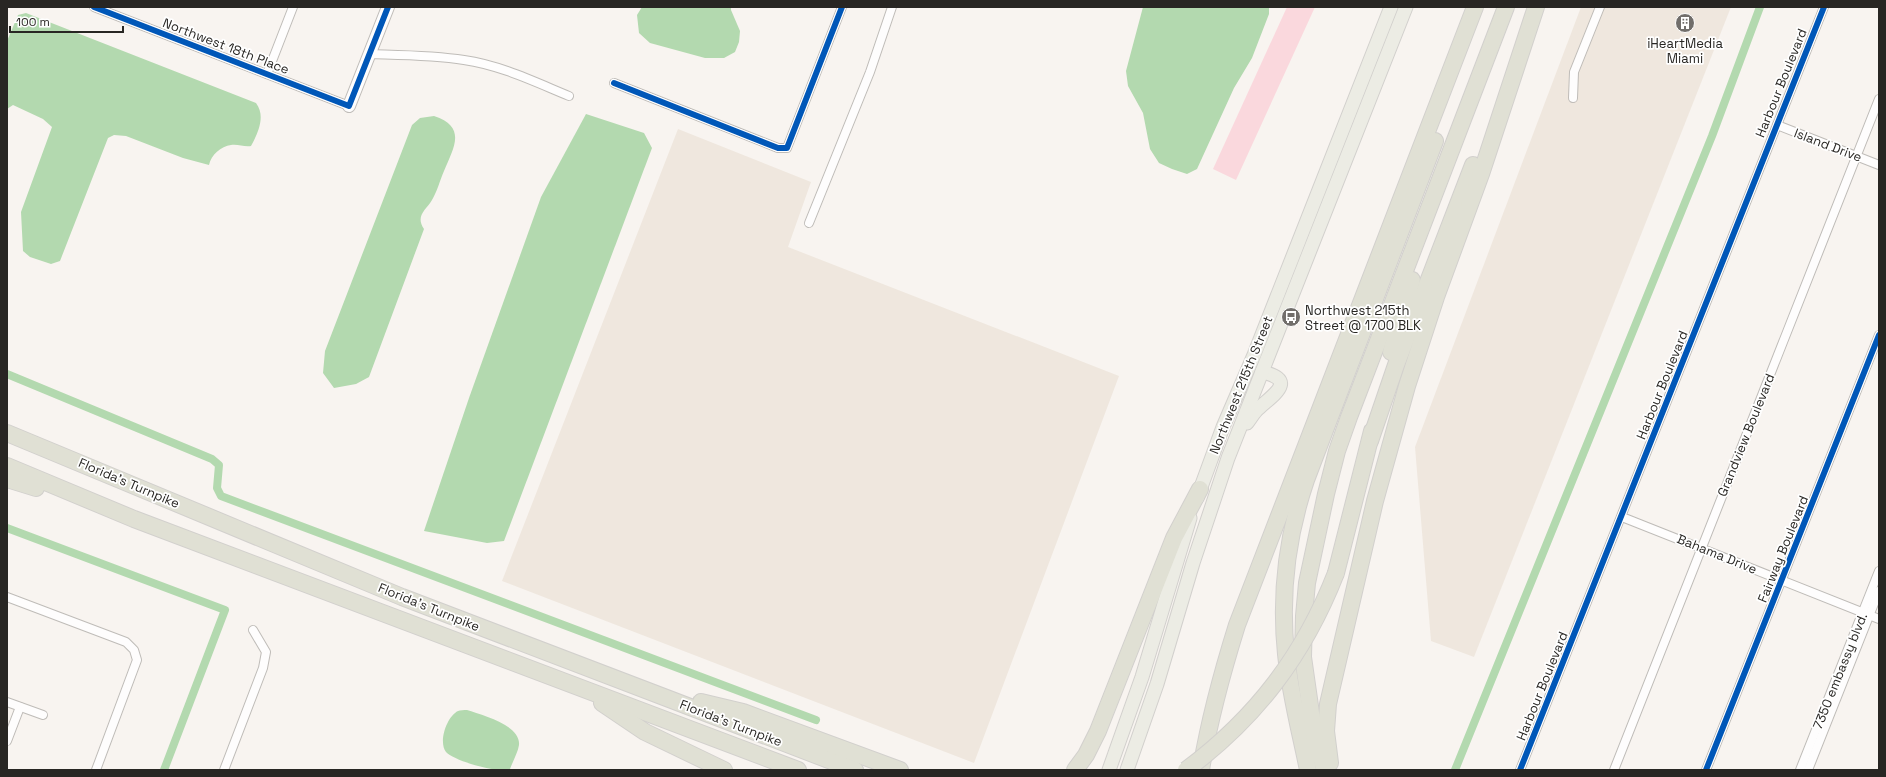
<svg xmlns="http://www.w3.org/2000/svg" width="1886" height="777" viewBox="0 0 1886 777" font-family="'Space Grotesk',sans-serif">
  <rect width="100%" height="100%" fill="#f8f4f0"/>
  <g fill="#efe7de">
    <path d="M1581,7H1731L1474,657L1431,641L1415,447Z"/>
    <path d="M678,129L811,182L788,247L1119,376L974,763L502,581Z"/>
  </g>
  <path fill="#fad8dd" d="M1287,7H1315L1236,180L1213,169Z"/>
  <g fill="#b3d9af">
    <path d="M642,7H731V10L740,31L739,42L735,52L724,58H705L650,43L639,33L637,15Z"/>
    <path d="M1143,7H1269V14L1252,58L1234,88L1197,169L1187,174L1172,169L1159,163L1150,149L1143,113L1128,86L1126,71Z"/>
    <path d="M26,13L256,103C266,116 258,133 251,146C244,147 238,144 231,145C221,146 211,155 209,165L183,158L126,136L114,135L108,138L60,261L51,264L30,257L23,251L21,212L52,127L43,119L13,105L7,109V41L18,15Z"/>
    <path d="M586,114L644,133L652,148L504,541L487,543L424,531L469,398L541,197Z"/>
    <path d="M434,116C467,127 454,147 444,171C440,180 437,192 432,200C426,210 415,216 424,229L369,377L356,384L334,388L323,373L325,351L412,125L420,118Z"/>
    <path d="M467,710C482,715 521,725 519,745C518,752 513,761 510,769C500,774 454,761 446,752C438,742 447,716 458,711C460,710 464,710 467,710Z"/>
  </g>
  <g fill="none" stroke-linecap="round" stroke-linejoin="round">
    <g stroke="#b3d9af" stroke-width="8">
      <path d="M7,374L212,459L219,465L217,488L221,496L816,720"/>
      <path d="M7,528L225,610L164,770"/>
      <path d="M1455,770L1712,136L1760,7"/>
    </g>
    <g stroke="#bfbcb8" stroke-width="10">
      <g id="street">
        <path d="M94,7L349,106"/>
        <path d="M369,54C401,55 433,55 464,60C500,65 535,82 569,96"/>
        <path d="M267,74L293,7"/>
        <path d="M614,83L778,148H787L842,7"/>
        <path d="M1573,98L1574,72L1600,7"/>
        <path d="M1777,125L1879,165"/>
        <path d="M809,223L870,72L892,7"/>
        <path d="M1622,517L1879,619"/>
        <path d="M7,597L126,642L134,650L137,660L96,770"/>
        <path d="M7,702L43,715"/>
        <path d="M7,741L20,707"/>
        <path d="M224,770L263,668L266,652L253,630"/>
        <path d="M1520,770L1824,7"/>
        <path d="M1614,770L1879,99"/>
        <path d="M1706,770L1879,335"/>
        <path d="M1800,770L1879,571"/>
        <path d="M1808,770L1879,591"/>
      </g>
    </g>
    <g stroke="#bfbcb8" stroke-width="14">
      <path id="secondary" d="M349,106L388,7"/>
    </g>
    <g stroke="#d2d0cd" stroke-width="15">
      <g id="primary">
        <path d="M1247,423C1251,418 1254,412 1259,408C1273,395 1298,380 1262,372"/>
        <path d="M1197,498L1223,427L1254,355L1391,7"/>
        <path d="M1109,770L1142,677L1190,518"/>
        <path d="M1127,770L1157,684L1193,563L1228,458L1406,7"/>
      </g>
    </g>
    <g stroke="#d2d0cd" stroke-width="18">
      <g id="highway">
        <path d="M1391,352L1412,280"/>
        <path d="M7,433L402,597L855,770"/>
        <path d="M1370,441L1396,365L1473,165"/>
        <path d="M7,466L134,519L798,770"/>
        <path d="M7,479L36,488"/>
        <path d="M1336,573L1372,431"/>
        <path d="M701,702L743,712L900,770"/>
        <path d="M602,703L645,732L724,770"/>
        <path d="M1330,763L1326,731L1328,704L1375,501L1407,386L1436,297L1481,174L1536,7"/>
        <path d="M1075,770L1086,755L1098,731L1174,538L1200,489"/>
        <path d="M1201,770C1209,720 1222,673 1237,625L1475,7"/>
        <path d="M1308,770C1300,731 1290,693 1286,654C1280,595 1287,536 1306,480L1435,141"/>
        <path d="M1325,770L1315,741L1303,657L1304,616L1307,583L1326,494L1337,451L1349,417L1506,7"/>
      </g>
    </g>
    <use href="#street" stroke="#fefdfd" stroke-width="8"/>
    <use href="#secondary" stroke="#fefdfd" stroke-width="12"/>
    <use href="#primary" stroke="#ecece4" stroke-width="13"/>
    <use href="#highway" stroke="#e0e0d4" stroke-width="16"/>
    <g stroke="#d2d0cd" stroke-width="18" stroke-linecap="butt">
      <path id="highway-bridge" d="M1186,770C1256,718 1304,655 1336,573"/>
    </g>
    <use href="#highway-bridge" stroke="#e0e0d4" stroke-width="16"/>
    <g stroke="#fff" stroke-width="8">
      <g id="cycleway">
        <path d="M94,7L349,106L388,7"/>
        <path d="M614,83L778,148H787L842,7"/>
        <path d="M1520,770L1824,7"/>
        <path d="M1706,770L1879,335"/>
      </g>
    </g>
    <use href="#cycleway" stroke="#0057b8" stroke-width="6"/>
  </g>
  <defs>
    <g id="building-disc" transform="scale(1)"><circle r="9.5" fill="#716e6b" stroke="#fff"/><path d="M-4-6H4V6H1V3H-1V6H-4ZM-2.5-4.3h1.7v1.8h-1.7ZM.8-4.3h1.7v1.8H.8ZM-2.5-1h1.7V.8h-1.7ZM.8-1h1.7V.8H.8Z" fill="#fff"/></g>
    <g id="bus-disc" transform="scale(1)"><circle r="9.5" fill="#716e6b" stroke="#fff"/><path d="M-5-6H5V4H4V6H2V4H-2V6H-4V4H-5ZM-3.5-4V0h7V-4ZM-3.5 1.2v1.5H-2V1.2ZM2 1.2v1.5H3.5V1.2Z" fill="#fff"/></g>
  </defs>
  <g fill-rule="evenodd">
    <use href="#building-disc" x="1685" y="23"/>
    <use href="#bus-disc" x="1291" y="317"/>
  </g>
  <g text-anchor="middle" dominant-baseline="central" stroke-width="3.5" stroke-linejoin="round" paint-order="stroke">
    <g font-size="13" fill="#282623" stroke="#fff">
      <text x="1685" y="43">iHeartMedia<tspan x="1685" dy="15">Miami</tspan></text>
      <text x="1305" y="310" text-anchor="start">Northwest 215th<tspan x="1305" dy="15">Street @ 1700 BLK</tspan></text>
    </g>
    <g font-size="13" fill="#282623" stroke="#fff">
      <text transform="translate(226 46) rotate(21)">Northwest 18th Place</text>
      <text transform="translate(1781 83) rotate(-68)">Harbour Boulevard</text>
      <text transform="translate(1828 145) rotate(21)">Island Drive</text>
      <text transform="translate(1241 385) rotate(-68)">Northwest 215th Street</text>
      <text transform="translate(1662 385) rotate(-68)">Harbour Boulevard</text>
      <text transform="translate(1746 435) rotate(-68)">Grandview Boulevard</text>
      <text transform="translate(129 483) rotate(23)">Florida's Turnpike</text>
      <text transform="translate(1783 549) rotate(-68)">Fairway Boulevard</text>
      <text transform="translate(1717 554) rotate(22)">Bahama Drive</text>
      <text transform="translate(429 607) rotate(22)">Florida's Turnpike</text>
      <text transform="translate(1840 671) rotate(-68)">7350 embassy blvd.</text>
      <text transform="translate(1542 686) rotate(-68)">Harbour Boulevard</text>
      <text transform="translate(731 723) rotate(21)">Florida's Turnpike</text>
    </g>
  </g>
  <rect width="1886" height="777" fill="none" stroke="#282623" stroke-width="16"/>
  <path d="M10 26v6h113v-6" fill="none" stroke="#282623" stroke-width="2"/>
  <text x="16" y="26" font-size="12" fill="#282623" stroke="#ffffff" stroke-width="3" paint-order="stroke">100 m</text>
</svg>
